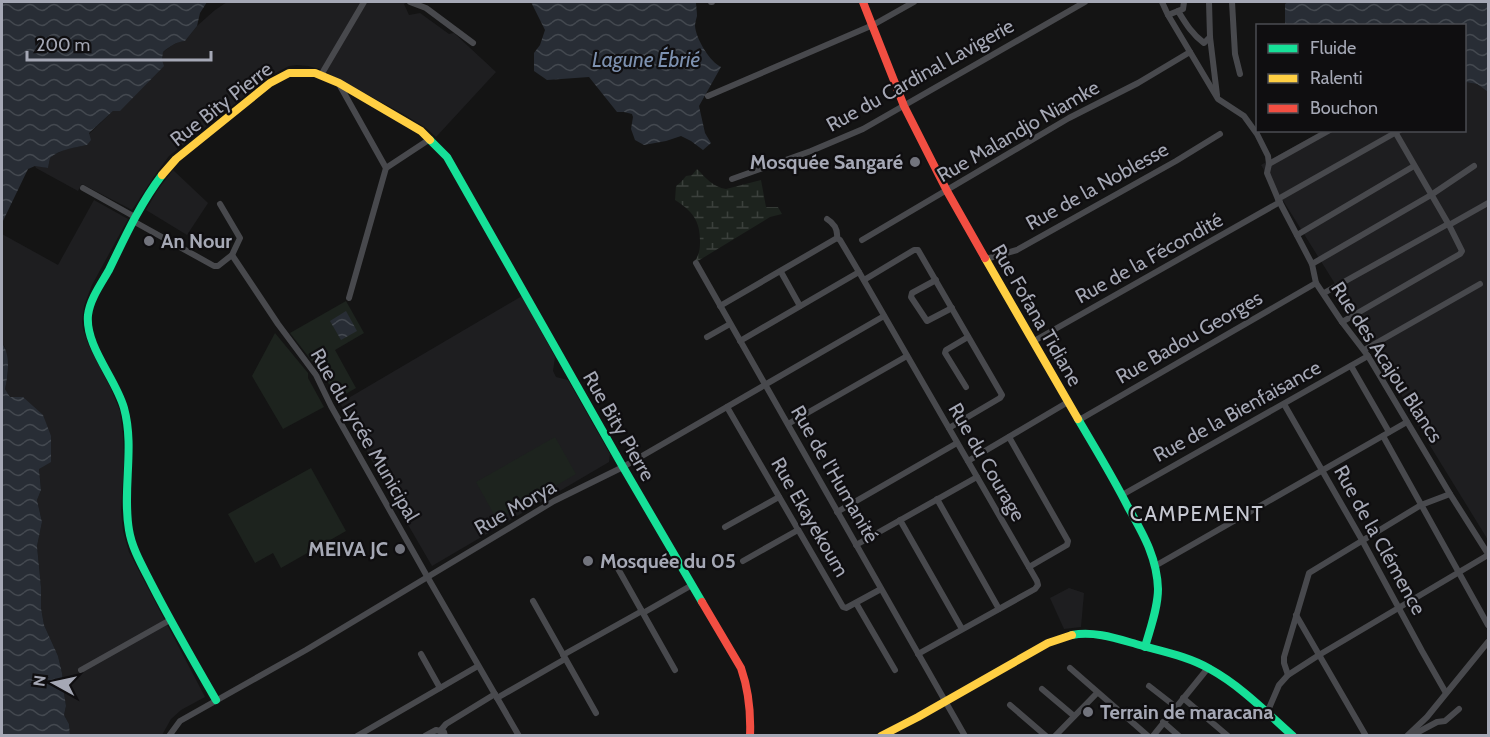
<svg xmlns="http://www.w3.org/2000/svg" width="1490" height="737" viewBox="0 0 1490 737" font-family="Cabin,sans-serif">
  <defs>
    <pattern id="wetland-marsh" width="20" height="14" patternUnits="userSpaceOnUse" patternTransform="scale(1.5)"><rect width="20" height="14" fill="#1d231e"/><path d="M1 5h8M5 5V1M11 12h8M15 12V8" fill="none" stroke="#3b403c"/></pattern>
    <pattern id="water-waves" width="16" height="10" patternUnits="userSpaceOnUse" patternTransform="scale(1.5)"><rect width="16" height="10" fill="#282d35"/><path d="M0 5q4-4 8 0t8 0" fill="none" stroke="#444950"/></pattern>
  </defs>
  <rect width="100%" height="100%" fill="#141414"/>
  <g fill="#1e1e20">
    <path d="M227,2H407L404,4L409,15L420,13L449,34L454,33L496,72L436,137L426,128L405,115L320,69L308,66L297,65L289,66L270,76L169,156L155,175L132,210L82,184L78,191L36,168L34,165L48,168L50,158L55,154L66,149L87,145L89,134L113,111L162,60L163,52L171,46L178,42L185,41L197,26L215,10Z"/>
    <path d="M1465,82L1477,84L1488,92V540L1429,444L1375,348L1261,165L1322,131L1464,130Z"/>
    <path d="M173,170L208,203L187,235L146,210L157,191Z"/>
    <path d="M94,200L128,219L92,285L84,306L82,321L83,329L89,346L111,389L120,411L123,436L124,463L121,510L123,531L129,552L205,697L181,710L171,719L162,735H70L69,724L64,715L66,706L64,693L62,673L58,656L44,625L41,608V587L37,546L42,522L37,500L41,490L39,469L10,397L5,389L8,372L5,347L2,343V234L58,265Z"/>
    <path d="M522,296L555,357L553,371L556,377L568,380L610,454L609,462L432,566L385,485V477L382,471L375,466L340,403Z"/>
    <path d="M1069,588L1084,593L1081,627L1064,629L1050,598Z"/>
  </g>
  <path fill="url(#wetland-marsh)" d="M697,169C706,178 713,187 726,189L761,180L766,207H778L782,214L770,217L693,264C699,255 700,251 700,241C700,220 692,211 675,200L676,186L681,182L686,176L692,175Z"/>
  <g fill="#1d231e">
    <path d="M346,301L364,333L335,350L356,388L337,399L318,364L315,365L290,333Z"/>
    <path d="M275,333L308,373V378L324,407L283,429L252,376Z"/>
    <path d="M555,437L576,474L497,520L476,482Z"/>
    <path d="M311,468L346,531L281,568L273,553L255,563L228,514Z"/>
  </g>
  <g fill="url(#water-waves)">
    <path d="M2,2H207L200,13L197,26L185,41C176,42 170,46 163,52L162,60L164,66L120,111H113L89,133L91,140L87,145C74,148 60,149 50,158L48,168L35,166L28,169L2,223Z"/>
    <path d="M531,2H696C696,6 697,11 697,16C696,20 695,23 695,26C696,39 710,62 721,67L699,106L705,133L711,143L703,150L691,141L681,136L666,141L644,145L635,140L631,129L633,117L632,114L624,112H617L589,77L547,80L534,71V53L540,45L545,30Z"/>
    <path d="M1288,2H1488V92L1477,84L1465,82L1464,26L1285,25V4Z"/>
    <path d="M346,311L357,331L341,340L330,321Z"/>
    <path d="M2,343C11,356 8,375 5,389L10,397H23L43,415L51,436V462L39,469L41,490L37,500L42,522L37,546L41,587V608L44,625L58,656L62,673L64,693L66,706L64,715L69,724L70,735H2Z"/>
  </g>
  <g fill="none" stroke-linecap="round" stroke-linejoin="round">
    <g stroke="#48494d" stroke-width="6">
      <path d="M410,2L426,8L473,43"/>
      <path d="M711,2H712"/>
      <path d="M1162,2L1168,15L1218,99L1244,116L1257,134L1268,156L1269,164L1267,173L1278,199L1312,264L1316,283L1342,322L1368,356L1450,494L1488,554"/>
      <path d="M1209,2L1210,37L1217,95"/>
      <path d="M1232,2L1235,54L1240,74"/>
      <path d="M1178,11C1186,24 1192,34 1204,43L1210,37"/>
      <path d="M1168,15L1183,9L1184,2"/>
      <path d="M321,75L364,2"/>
      <path d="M339,84L386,168L430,139"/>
      <path d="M708,96L873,25L914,2"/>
      <path d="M1269,164L1330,130"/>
      <path d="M732,179L811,151L863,129L1085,2"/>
      <path d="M83,188L135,217"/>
      <path d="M1278,199L1400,130"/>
      <path d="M220,204L240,238L232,255"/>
      <path d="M133,221L214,266H218L232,255L278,324L316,375L331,406L428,578L519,736"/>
      <path d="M1449,225L1488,203"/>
      <path d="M1297,235L1414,166"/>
      <path d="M837,238L840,240L859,272L1037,581L1038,585L1035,589L918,654"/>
      <path d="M862,240L1069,118L1138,83L1190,52"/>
      <path d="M986,259L1017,250L1176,161L1220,134"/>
      <path d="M696,263L965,736"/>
      <path d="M1312,264L1431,195L1474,166"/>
      <path d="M781,272L800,306"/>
      <path d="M864,280L914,250H918L1002,395L1000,398L949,428"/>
      <path d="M936,280L912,293L911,297L927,321L952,308"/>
      <path d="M1324,293L1448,224"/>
      <path d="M349,298L386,168"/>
      <path d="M720,306L837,238C838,230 835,224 827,219"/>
      <path d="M1342,322L1460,254L1462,251L1449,225L1394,130"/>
      <path d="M707,337L730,324"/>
      <path d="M740,341L859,272"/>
      <path d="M1034,341L1280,202"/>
      <path d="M1364,350L1480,284"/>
      <path d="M1351,366L1389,432"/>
      <path d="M966,387L945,353L946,350L968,337"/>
      <path d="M1284,404L1362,540L1422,651L1446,693"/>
      <path d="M727,407L843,607L846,608L881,589"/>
      <path d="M1079,420L1316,283"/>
      <path d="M788,424L907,356"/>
      <path d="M1383,436L1488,625"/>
      <path d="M1009,437L1068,541L1067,545L1029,567"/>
      <path d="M968,461L1068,402"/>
      <path d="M1122,495L1368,356"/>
      <path d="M937,499L999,609"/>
      <path d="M837,512L957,443"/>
      <path d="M900,520L962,629"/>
      <path d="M725,527L779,497"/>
      <path d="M856,545L977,477"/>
      <path d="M612,558L675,670"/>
      <path d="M743,561L798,530"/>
      <path d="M1155,566L1407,422"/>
      <path d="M533,601L596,713"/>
      <path d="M856,603L895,670"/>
      <path d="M643,613L692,585"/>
      <path d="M1296,615L1366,736"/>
      <path d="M421,654L440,688"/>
      <path d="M563,655L642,611"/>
      <path d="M1070,668L1148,736"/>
      <path d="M81,670L170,620"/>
      <path d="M1288,675L1284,663V657L1309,573L1421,505L1450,494"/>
      <path d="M1149,686L1176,707"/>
      <path d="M1042,689L1074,716"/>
      <path d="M497,698L565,659"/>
      <path d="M1183,698L1228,736"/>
      <path d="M1010,705L1046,736"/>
      <path d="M1267,713L1279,685L1288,675L1319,655L1488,555"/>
      <path d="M1163,722L1179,736"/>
      <path d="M440,731L446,724L495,694"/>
      <path d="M169,736L180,721L306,650L554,501L623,467L884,316"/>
      <path d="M357,736L478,666"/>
      <path d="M425,736L436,730L444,732L445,736"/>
      <path d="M1055,736L1097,693"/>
      <path d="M1153,736L1208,668"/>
      <path d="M1407,736L1427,717L1488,642"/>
      <path d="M1411,736L1437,722L1445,721L1459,709"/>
    </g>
    <g stroke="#16e098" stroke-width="8">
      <path d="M430,140L447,157L623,467L702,602"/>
      <path d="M162,175C140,204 125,237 109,270C101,284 90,299 88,315C85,346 116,379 124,408C135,448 122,490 129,530C132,549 143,567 152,585C172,624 194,662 216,700"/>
      <path d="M1078,419C1095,448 1113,477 1128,507C1143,534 1157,557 1158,589C1158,608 1150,629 1145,647"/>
      <path d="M1072,635C1094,631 1115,638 1136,644C1160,651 1188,656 1210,669C1241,686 1267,713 1293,736"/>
    </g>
    <g stroke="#ffcf43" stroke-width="8">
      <path d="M162,175L176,159L270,83L289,73H315L339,83L421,131L430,140"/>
      <path d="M985,258L1078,419"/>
      <path d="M881,736L918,717L1048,643L1072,635"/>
    </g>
    <g stroke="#f24e42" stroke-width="8">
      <path d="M863,2L904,106L947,191L985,258"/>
      <path d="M702,602L741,668C749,691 751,712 750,736"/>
    </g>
  </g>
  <g fill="#72747d" stroke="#0f0e10" stroke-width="2">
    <circle cx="915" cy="162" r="6"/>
    <circle cx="149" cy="241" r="6"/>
    <circle cx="400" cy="549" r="6"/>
    <circle cx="588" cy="561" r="6"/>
    <circle cx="1088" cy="712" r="6"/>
  </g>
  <g text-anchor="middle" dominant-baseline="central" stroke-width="4.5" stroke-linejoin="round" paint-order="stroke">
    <g font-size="20" fill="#a5a8b5" stroke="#0f0e10">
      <text transform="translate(920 75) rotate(-29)">Rue du Cardinal Lavigerie</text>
      <text transform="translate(221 104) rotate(-38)">Rue Bity Pierre</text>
      <text transform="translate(1018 131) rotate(-30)">Rue Malandjo Niamke</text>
      <text transform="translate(1097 186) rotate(-29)">Rue de la Noblesse</text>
      <text transform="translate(1149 258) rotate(-29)">Rue de la Fécondité</text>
      <text transform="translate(1037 315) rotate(60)">Rue Fofana Tidiane</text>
      <text transform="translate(1189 337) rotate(-30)">Rue Badou Georges</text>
      <text transform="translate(1387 362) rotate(57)">Rue des Acajou Blancs</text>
      <text transform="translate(1237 411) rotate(-29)">Rue de la Bienfaisance</text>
      <text transform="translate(619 426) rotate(60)">Rue Bity Pierre</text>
      <text transform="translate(365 435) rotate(60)">Rue du Lycée Municipal</text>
      <text transform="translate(987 462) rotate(60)">Rue du Courage</text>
      <text transform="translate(835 474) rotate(60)">Rue de l'Humanité</text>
      <text transform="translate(515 507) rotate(-30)">Rue Morya</text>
      <text transform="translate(810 517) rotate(60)">Rue Ekayekoum</text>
      <text transform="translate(1380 540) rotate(61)">Rue de la Clémence</text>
    </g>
    <g font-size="20" font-weight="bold" fill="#a5a8b5" stroke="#0f0e10" text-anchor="start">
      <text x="903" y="162" text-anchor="end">Mosquée Sangaré</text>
      <text x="161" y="241">An Nour</text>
      <text x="388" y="549" text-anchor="end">MEIVA JC</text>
      <text x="600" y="561">Mosquée du 05</text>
      <text x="1100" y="712">Terrain de maracana</text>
    </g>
    <g font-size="21" font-style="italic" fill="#7d91b0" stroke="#0f0e10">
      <text x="646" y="59">Lagune Ébrié</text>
    </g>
    <g font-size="21" letter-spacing="1.5" fill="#c6c8d1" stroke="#0f0e10">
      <text x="1197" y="513">CAMPEMENT</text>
    </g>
  </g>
  <rect width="1490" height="737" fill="none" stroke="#a5a8b5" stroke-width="6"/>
  <rect x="1256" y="24" width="210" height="108" fill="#0f0e10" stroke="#4b4c52" stroke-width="1.5"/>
  <rect x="1268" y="44" width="30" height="9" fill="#16e098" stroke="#4b4c52" stroke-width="1.5"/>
  <text x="1310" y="54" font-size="18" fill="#a5a8b5">Fluide</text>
  <rect x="1268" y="74" width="30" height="9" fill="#ffcf43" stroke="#4b4c52" stroke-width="1.5"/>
  <text x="1310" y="84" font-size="18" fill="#a5a8b5">Ralenti</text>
  <rect x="1268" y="104" width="30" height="9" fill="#f24e42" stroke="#4b4c52" stroke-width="1.5"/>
  <text x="1310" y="114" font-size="18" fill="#a5a8b5">Bouchon</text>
  <g transform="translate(54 683) rotate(278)" stroke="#0f0e10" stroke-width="4.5" paint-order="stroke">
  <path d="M0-4.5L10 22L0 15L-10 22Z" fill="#a5a8b5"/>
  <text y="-9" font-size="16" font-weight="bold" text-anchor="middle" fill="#a5a8b5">N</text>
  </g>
  <path d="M27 51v9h184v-9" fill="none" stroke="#a5a8b5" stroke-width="3"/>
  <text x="36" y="51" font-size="18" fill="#a5a8b5" stroke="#0f0e10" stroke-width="4.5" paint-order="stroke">200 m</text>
</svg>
